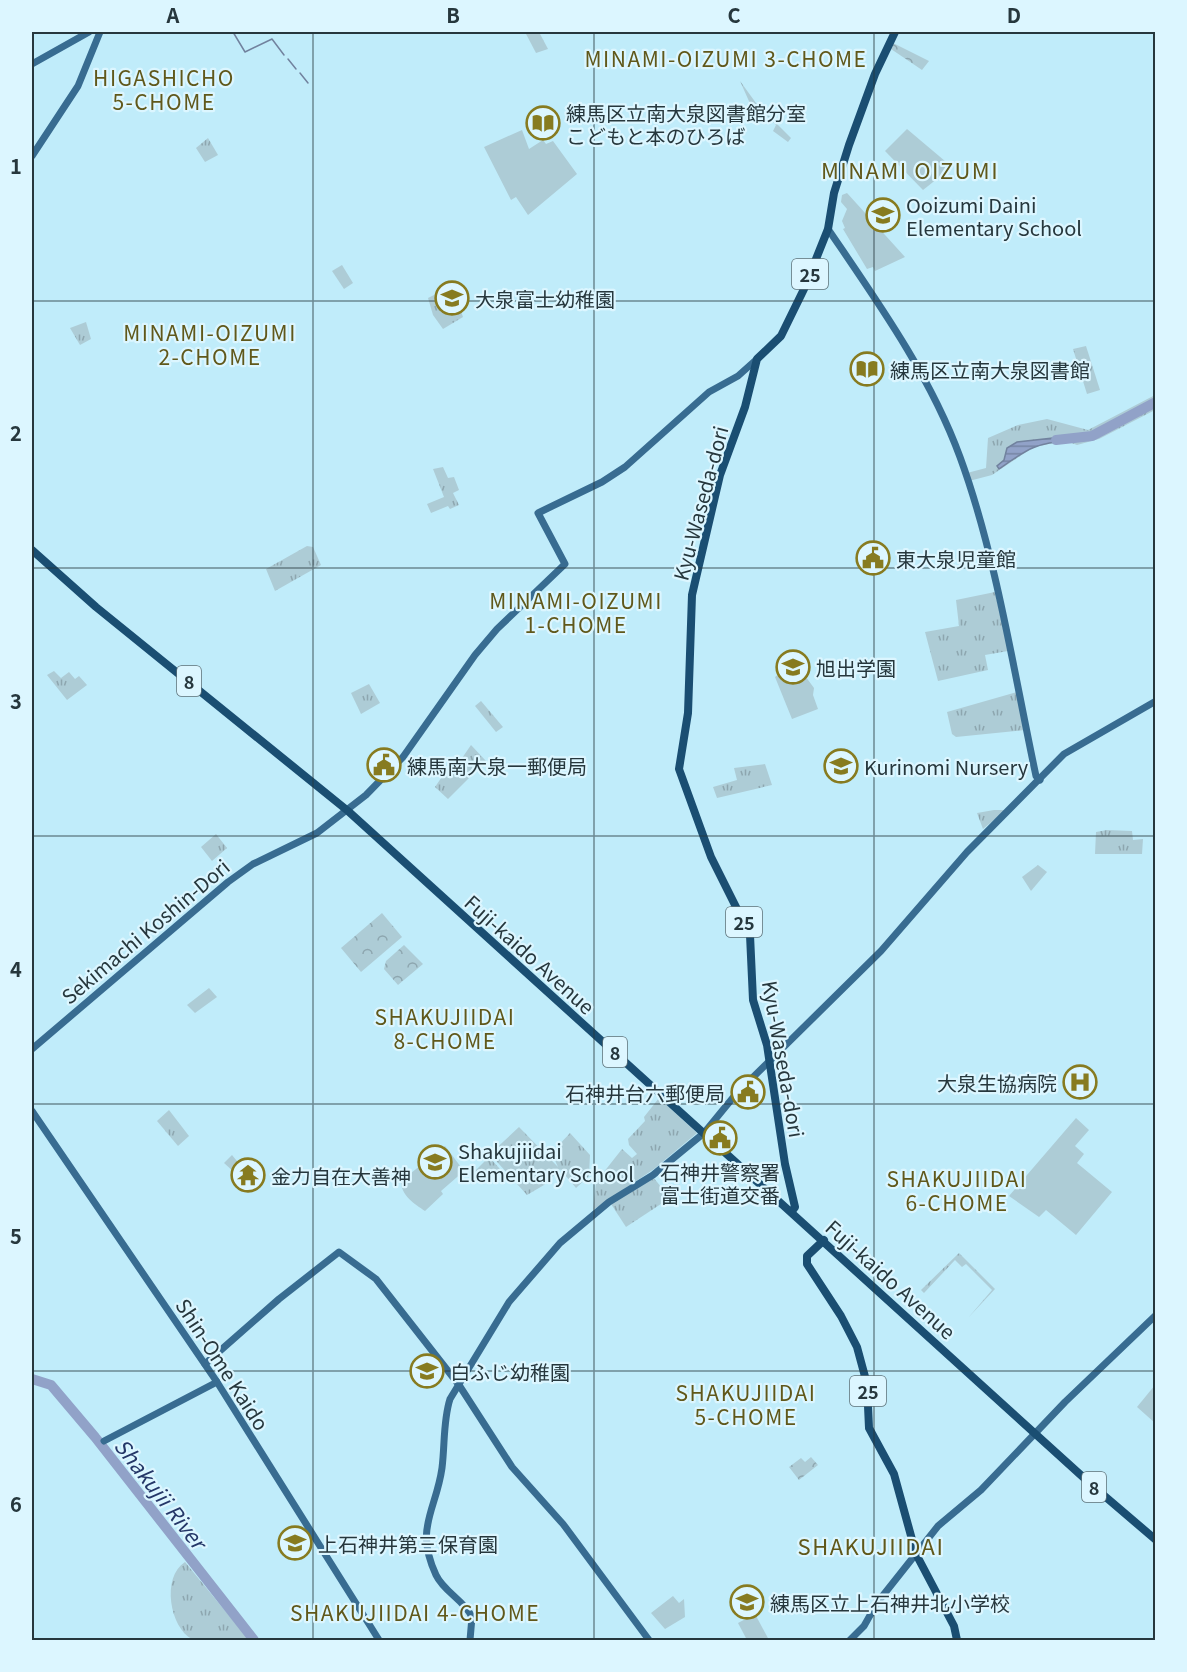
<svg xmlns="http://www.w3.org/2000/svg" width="1187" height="1672" viewBox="0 0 1187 1672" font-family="Georgia,'Noto Sans JP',serif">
  <defs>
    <pattern id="grass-tufts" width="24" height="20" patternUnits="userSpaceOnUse" patternTransform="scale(1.5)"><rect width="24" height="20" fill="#adccd6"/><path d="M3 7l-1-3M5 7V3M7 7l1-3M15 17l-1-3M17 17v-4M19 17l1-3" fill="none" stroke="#8da6af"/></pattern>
    <pattern id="forest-crowns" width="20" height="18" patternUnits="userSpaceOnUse" patternTransform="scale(1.5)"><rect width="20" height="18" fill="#adccd6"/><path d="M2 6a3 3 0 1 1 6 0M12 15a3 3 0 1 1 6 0" fill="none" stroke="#8da6af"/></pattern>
    <pattern id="water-rules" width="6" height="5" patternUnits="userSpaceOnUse" patternTransform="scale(1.5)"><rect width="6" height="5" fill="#91a2c8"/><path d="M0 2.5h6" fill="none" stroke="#7685a4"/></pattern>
  </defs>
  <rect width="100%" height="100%" fill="#c0ecfa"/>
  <g fill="url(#grass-tufts)">
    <path d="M525,32H539L548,49L536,53Z"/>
    <path d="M740,81L756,103L791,138L788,142L773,131L776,125L757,106L752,108Z"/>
    <path d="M208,138L218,155L205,162L196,148Z"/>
    <path d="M452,286L463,317L443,329L433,315L428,298Z"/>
    <path d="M86,322L91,339L80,345L70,328Z"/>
    <path d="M1086,346L1100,390L1087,394L1073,349Z"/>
    <path d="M1155,395V410L1099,439L1077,445L1069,442H1056L1032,448L992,475L969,481L967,473L986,468L988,438L1018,425L1047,419L1088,430Z"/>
    <path d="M443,467L448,478L454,477L459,490L453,493L459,505L450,509L448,506L431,513L427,504L444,497L433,469Z"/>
    <path d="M307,546L313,547L321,565L275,591L266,569Z"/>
    <path d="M995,592L1008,651L985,655L988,670L938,681L925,632L959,626L956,600Z"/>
    <path d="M54,671L61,678L69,672L75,679L79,676L87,685L67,700L47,675Z"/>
    <path d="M369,684L380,703L361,714L351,693Z"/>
    <path d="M1017,692L1025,730L956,737L952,734L947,712Z"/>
    <path d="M481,701L503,727L496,732L475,706Z"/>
    <path d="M471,745L486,761L448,799L435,787L454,759L460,761Z"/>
    <path d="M765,764L772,785L717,798L713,787L737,780L734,768Z"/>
    <path d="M994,810H1006L983,829L977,813Z"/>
    <path d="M1107,830L1132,831L1133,840L1143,839L1142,854H1095L1096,832Z"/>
    <path d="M216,834L227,848L212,861L201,847Z"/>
    <path d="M1038,865L1047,872L1031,891L1022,877Z"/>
    <path d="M209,988L217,997L195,1013L187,1005Z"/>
    <path d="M659,1098L697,1133L654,1169L593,1210L596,1182L622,1149L632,1158L637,1154L629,1145L628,1139L645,1121L644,1117Z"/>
    <path d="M169,1110L189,1136L178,1146L157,1121Z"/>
    <path d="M519,1127L558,1167C549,1150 558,1147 570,1133L590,1155L589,1176L576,1188L560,1169L544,1185L527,1195L490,1154Z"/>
    <path d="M232,1155L250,1177L245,1182L224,1163Z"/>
    <path d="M489,1157L500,1169L486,1182L475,1171Z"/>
    <path d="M653,1177L670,1198L626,1227L611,1204Z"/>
    <path d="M959,1253L995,1289L968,1318L992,1290L966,1264L962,1267L955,1260L924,1293L921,1290Z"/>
    <path d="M185,1562L249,1640C237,1641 202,1644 192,1639C170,1628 161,1577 185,1562Z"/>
  </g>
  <g fill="url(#forest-crowns)">
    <path d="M893,43L929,61L922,70L891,49Z"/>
    <path d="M382,913L402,937L361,972L341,948Z"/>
    <path d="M404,945L423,964L398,985L384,969L386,961Z"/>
    <path d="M811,1457L818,1465L799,1480L789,1467L801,1458L805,1462Z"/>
  </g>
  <g fill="#adccd6">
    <path d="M907,129L952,167L923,190L885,151Z"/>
    <path d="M522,130L529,149L543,140L546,144L553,141L577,174L528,215L516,197L511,200L484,147Z"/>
    <path d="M847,193L905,257L875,271L873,267L867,269L843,229L845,228L842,221L847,209L841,202L842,195Z"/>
    <path d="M342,265L353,283L344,289L332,271Z"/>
    <path d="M793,664L797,665L814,688L813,695L818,709L792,719L775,677Z"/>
    <path d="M1076,1118L1089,1130L1075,1146L1084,1154L1077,1163L1112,1192L1076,1235L1046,1210L1039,1217L1009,1196Z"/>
    <path d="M445,1146L464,1171L441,1191L443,1194L425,1211C415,1204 401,1196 401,1181Z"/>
    <path d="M1155,1385V1423L1137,1407Z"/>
    <path d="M673,1596L679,1603L684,1599L685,1617L665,1629L651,1613Z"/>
    <path d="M755,1614L769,1640H747L738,1623Z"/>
  </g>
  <path fill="url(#water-rules)" stroke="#71829e" stroke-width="1.5" d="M1072,436L1070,441C1036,442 1026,450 999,469L997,466L1004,460L1007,448L1017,442Z"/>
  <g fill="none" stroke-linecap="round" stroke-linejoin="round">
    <g stroke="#71829e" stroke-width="1.5">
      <path d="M233,32L245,52L272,39L284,55"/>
      <path d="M288,59L296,69"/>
      <path d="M300,73L308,83"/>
    </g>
    <g stroke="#91a2c8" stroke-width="10">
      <path d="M1056,440L1092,436L1156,402"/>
      <path d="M32,1379L51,1385L95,1437L254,1640"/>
    </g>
    <g stroke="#386c91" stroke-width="7">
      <path d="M32,64L89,32"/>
      <path d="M32,156L78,86L100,32"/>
      <path d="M828,229C877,301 930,375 960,457C996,555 1014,673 1036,776L1040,780"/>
      <path d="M32,1049L228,882L253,864L317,833L366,795L403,757L475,655L497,629L565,564L538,513L602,482L625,467L709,392L738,376L757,359"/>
      <path d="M32,1111L217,1382L379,1640"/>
      <path d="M205,1364L279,1299L339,1252L376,1279L459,1385L512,1467L563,1524L649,1640"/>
      <path d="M104,1441L217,1382"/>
      <path d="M470,1640L472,1617C464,1600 444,1592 436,1575C414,1528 436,1511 442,1468C445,1444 443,1421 450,1399L509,1302L560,1243L609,1202L653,1175L704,1133L736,1094L881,951L967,852L1064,754L1156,701"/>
      <path d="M850,1640L864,1626L877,1603L938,1526L981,1490L1065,1402L1156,1315"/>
    </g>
    <g stroke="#1a4e72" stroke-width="8">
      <path d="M32,550L96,607L348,811L1094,1487L1156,1540"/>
      <path d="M792,1211L795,1207L785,1164L767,1045L753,1000L750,935L711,857L679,769L688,713L692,595L720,475L745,407L757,359L781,336L804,289L828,229L834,193L849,145L875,74L895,32"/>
      <path d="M824,1240L807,1256V1264L841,1316L857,1347L867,1384L869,1428L894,1474L916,1554L954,1626L957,1640"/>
    </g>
  </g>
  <path fill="none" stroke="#26373d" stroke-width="1.5" stroke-opacity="0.55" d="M313,32V1640M594,32V1640M874,32V1640M32,301H1156M32,568H1156M32,836H1156M32,1104H1156M32,1371H1156"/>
  <defs>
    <g id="library-ring" transform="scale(1.725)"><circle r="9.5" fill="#dcf6ff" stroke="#877b20" stroke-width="1.5"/><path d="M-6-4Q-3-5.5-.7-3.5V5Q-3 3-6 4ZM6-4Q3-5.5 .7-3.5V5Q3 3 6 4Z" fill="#877b20"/></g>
    <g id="school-ring" transform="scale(1.725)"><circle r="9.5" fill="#dcf6ff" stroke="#877b20" stroke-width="1.5"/><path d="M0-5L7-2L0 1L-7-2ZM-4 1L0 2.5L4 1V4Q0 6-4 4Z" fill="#877b20"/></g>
    <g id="civic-ring" transform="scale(1.725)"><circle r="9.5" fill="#dcf6ff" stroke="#877b20" stroke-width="1.5"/><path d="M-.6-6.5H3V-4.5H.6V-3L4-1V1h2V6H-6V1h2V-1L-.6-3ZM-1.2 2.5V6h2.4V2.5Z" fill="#877b20"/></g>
    <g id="hospital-ring" transform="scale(1.725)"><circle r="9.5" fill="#dcf6ff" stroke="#877b20" stroke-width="1.5"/><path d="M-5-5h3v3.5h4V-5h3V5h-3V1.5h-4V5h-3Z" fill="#877b20"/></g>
    <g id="temple-ring" transform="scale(1.725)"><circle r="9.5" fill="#dcf6ff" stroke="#877b20" stroke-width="1.5"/><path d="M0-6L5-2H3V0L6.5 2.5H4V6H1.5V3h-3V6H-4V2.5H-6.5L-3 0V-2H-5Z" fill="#877b20"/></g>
  </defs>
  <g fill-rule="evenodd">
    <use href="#library-ring" x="543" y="123"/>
    <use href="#school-ring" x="883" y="215"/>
    <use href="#school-ring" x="452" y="298"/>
    <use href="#library-ring" x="867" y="369"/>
    <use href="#civic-ring" x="873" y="558"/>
    <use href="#school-ring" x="793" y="667"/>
    <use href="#civic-ring" x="384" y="765"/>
    <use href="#school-ring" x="841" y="766"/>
    <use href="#hospital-ring" x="1080" y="1082"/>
    <use href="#civic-ring" x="748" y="1092"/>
    <use href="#civic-ring" x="720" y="1138"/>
    <use href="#school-ring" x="435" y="1162"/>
    <use href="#temple-ring" x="248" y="1175"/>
    <use href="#school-ring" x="427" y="1371"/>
    <use href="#school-ring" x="295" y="1543"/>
    <use href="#school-ring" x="747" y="1602"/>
  </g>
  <g text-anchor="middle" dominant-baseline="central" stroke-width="4.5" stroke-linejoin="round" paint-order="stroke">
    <g fill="#dcf6ff" stroke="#5d7077" stroke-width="1.5">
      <rect x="792" y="259" width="36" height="30" rx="4.5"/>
      <rect x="177" y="666" width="24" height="30" rx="4.5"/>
      <rect x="726" y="907" width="36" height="30" rx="4.5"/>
      <rect x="603" y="1037" width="24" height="30" rx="4.5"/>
      <rect x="850" y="1376" width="36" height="30" rx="4.5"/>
      <rect x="1082" y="1472" width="24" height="30" rx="4.5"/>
    </g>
    <g font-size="18" font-weight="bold" fill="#26373d">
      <text x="810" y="274">25</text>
      <text x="189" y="681">8</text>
      <text x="744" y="922">25</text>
      <text x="615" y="1052">8</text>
      <text x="868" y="1391">25</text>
      <text x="1094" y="1487">8</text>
    </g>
    <g font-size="20" fill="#26373d" stroke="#dcf6ff" text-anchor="start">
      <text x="566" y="112">練馬区立南大泉図書館分室<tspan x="566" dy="23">こどもと本のひろば</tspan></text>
      <text x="906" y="204">Ooizumi Daini<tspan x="906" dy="23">Elementary School</tspan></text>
      <text x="475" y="298">大泉富士幼稚園</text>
      <text x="890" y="369">練馬区立南大泉図書館</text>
      <text x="896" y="558">東大泉児童館</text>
      <text x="816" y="667">旭出学園</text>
      <text x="407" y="765">練馬南大泉一郵便局</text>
      <text x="864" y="766">Kurinomi Nursery</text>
      <text x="1057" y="1082" text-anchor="end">大泉生協病院</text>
      <text x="725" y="1092" text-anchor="end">石神井台六郵便局</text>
      <text x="458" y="1150">Shakujiidai<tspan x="458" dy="23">Elementary School</tspan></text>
      <text x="720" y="1171" text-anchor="middle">石神井警察署<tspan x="720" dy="23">富士街道交番</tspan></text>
      <text x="271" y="1175">金力自在大善神</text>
      <text x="450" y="1371">白ふじ幼稚園</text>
      <text x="318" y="1543">上石神井第三保育園</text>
      <text x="770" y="1602">練馬区立上石神井北小学校</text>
    </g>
    <g font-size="20" fill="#26373d" stroke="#dcf6ff">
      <text transform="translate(700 503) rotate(-75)">Kyu-Waseda-dori</text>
      <text transform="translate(145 931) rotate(-40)">Sekimachi Koshin-Dori</text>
      <text transform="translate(530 954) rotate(42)">Fuji-kaido Avenue</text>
      <text transform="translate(784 1059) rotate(80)">Kyu-Waseda-dori</text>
      <text transform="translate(891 1279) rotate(42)">Fuji-kaido Avenue</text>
      <text transform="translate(223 1364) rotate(57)">Shin-Ome Kaido</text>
    </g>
    <g font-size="21" letter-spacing="1.5" fill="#60581b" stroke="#dcf6ff">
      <text x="726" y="58">MINAMI-OIZUMI 3-CHOME</text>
      <text x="164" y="77">HIGASHICHO<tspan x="164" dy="24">5-CHOME</tspan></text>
      <text x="210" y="332">MINAMI-OIZUMI<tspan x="210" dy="24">2-CHOME</tspan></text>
      <text x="576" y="600">MINAMI-OIZUMI<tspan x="576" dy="24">1-CHOME</tspan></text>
      <text x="445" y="1016">SHAKUJIIDAI<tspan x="445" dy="24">8-CHOME</tspan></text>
      <text x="957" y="1178">SHAKUJIIDAI<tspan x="957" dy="24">6-CHOME</tspan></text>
      <text x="746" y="1392">SHAKUJIIDAI<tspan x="746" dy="24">5-CHOME</tspan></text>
      <text x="415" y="1612">SHAKUJIIDAI 4-CHOME</text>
    </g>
    <g font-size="21" font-style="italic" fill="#243768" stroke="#dcf6ff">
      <text transform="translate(161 1493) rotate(52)">Shakujii River</text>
    </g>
    <g font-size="22" letter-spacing="1.5" fill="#60581b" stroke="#dcf6ff">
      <text x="910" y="169">MINAMI OIZUMI</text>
      <text x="871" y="1545">SHAKUJIIDAI</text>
    </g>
  </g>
  <rect width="1187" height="1672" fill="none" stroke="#dcf6ff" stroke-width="66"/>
  <rect x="33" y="33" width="1121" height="1606" fill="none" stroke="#26373d" stroke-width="2"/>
  <g font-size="20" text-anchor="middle" font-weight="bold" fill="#26373d">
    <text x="173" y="23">A</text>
    <text x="453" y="23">B</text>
    <text x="734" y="23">C</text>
    <text x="1014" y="23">D</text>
    <text x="16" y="174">1</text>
    <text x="16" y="441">2</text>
    <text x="16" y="709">3</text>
    <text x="16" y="977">4</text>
    <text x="16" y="1244">5</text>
    <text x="16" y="1512">6</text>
  </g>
</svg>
